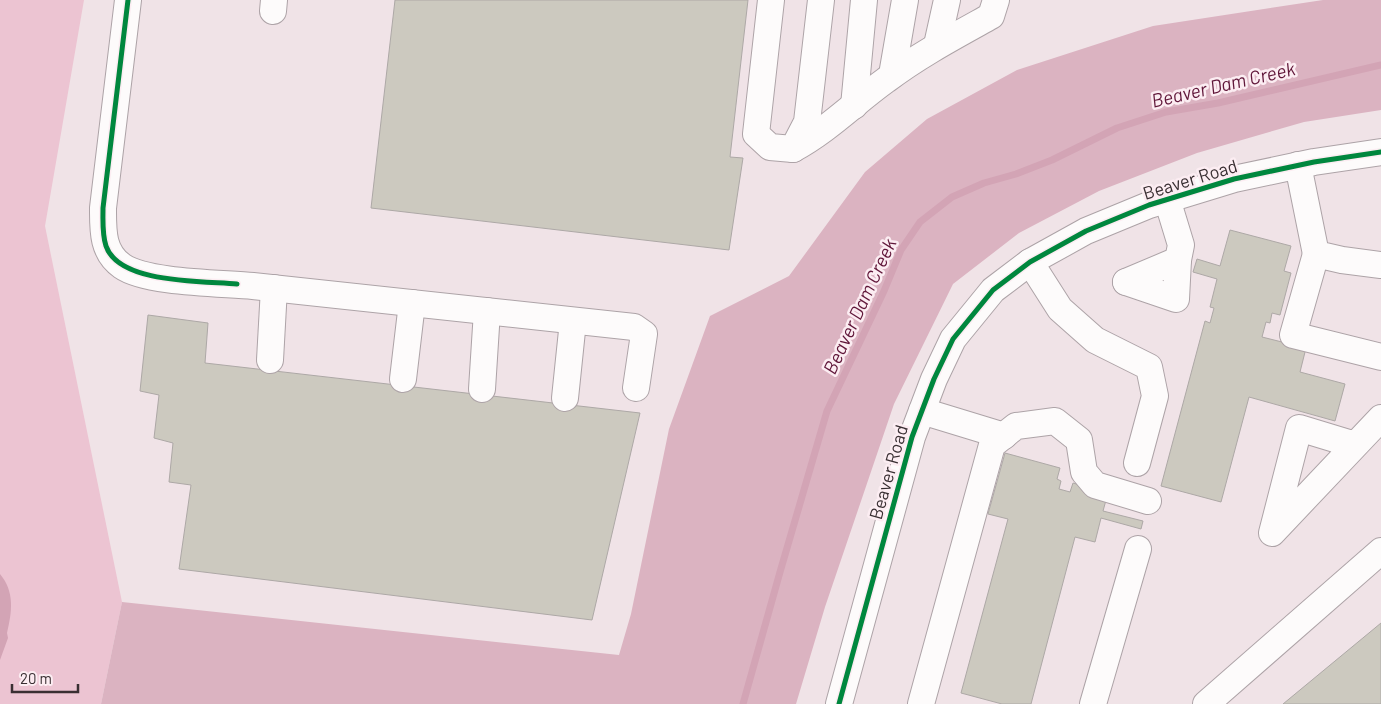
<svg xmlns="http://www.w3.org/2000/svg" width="1381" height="704" viewBox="0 0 1381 704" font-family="Barlow,sans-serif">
  <rect width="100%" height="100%" fill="#f0e3e7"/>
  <path fill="#ecc4d2" d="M0,0H84L45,226L122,602L101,704H0Z"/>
  <path fill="#dbb3c1" d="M1323,0H1381V110L1304,122L1197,153L1099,191L1019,233L953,284L894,404L825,607L796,704H101L122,602L619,655L631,614L669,429L710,316L789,276L865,172L927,119L1017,70L1153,26Z"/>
  <path fill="#d3a4b5" d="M0,574C15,592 12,612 7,633L8,638L0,660Z"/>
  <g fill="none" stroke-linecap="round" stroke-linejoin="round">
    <path stroke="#d3a4b5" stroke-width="7" d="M743,704L780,572L827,411L884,291L901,250L920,222L952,197L984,183L1016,174L1052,160L1117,128L1166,112L1218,103L1381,65"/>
  </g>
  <g fill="#ccc9bf" stroke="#ada8a6">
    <path d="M395,0H748L730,157L743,158L729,250L371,208Z"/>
    <path d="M1230,230L1291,246L1284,271L1291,273L1280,315L1272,313L1270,323L1266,322L1262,337L1306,348L1300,372L1345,384L1335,421L1249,397L1221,502L1161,486L1205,321L1210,323L1214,308L1210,307L1217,279L1193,272L1197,259L1220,266Z"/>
    <path d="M148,315L208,323L205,363L640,413L592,620L179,569L191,485L169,482L173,443L154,438L159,395L140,391Z"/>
    <path d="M1005,453L1060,468L1057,479L1061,481L1059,489L1070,492L1073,483L1108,493L1103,511L1143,521L1141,529L1101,518L1095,542L1075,537L1031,704H1002L961,693L1008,519L988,514Z"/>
    <path d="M1381,623V704H1283Z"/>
  </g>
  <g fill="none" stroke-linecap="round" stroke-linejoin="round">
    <g stroke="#ada3a7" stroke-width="28">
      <g id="minor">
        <path d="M128,0L103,208C103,230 102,252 122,266C146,283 221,283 253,286C380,299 507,313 634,327L644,334L636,388"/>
        <path d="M771,0L756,134L770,147L793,149L807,122L821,0"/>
        <path d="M273,11L274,0"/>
        <path d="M937,45L947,0"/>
        <path d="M892,75L905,0"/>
        <path d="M854,106L864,0"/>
        <path d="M793,149C828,130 854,103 886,80C919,55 955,36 991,16L996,0"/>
        <path d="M1298,165L1316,254L1342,260L1381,265"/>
        <path d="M1316,254L1293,335L1381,357"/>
        <path d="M1030,262L1060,309L1095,340L1149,367L1155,396L1137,463"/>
        <path d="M1126,282L1178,260L1181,245L1167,199"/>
        <path d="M1126,282L1176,299L1178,260"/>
        <path d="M270,360L274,288"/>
        <path d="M403,379L412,303"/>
        <path d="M482,389L487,311"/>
        <path d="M565,398L573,321"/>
        <path d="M922,411L1004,436"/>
        <path d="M1355,445L1299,428L1272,533L1381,418"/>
        <path d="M839,704L912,437L934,379L953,339L993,290L1030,262L1086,231L1149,205L1234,179L1314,162L1381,152"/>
        <path d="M921,704L992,445L1016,426L1055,421L1079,440L1084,472L1095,485L1148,501"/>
        <path d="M1093,704L1138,549"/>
        <path d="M1206,704L1381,551"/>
      </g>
    </g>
    <use href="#minor" stroke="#fdfbfb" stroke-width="26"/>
    <g stroke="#fcedf2" stroke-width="8">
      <g id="cycleway">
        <path d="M128,0L103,208C103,221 102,234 106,246C119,284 203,281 237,284"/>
        <path d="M839,704L912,437L934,379L953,339L993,290L1030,262L1086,231L1149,205L1234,179L1314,162L1381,152"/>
      </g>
    </g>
    <use href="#cycleway" stroke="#00873e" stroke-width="5"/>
  </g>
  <g text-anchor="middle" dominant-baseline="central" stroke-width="5" stroke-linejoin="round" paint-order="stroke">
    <g font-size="18" fill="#392f32" stroke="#fcedf2">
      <text transform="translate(1190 179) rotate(-17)">Beaver Road</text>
      <text transform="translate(888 472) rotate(-74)">Beaver Road</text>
    </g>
    <g font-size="19" font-style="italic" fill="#601639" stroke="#fcedf2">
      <text transform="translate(1223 84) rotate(-13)">Beaver Dam Creek</text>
      <text transform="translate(859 306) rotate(-65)">Beaver Dam Creek</text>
    </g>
  </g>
  <path d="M12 684v8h66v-8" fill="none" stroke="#392f32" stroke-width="2.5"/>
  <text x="20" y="684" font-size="15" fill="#392f32" stroke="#fcedf2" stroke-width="4" paint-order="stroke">20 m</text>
</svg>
